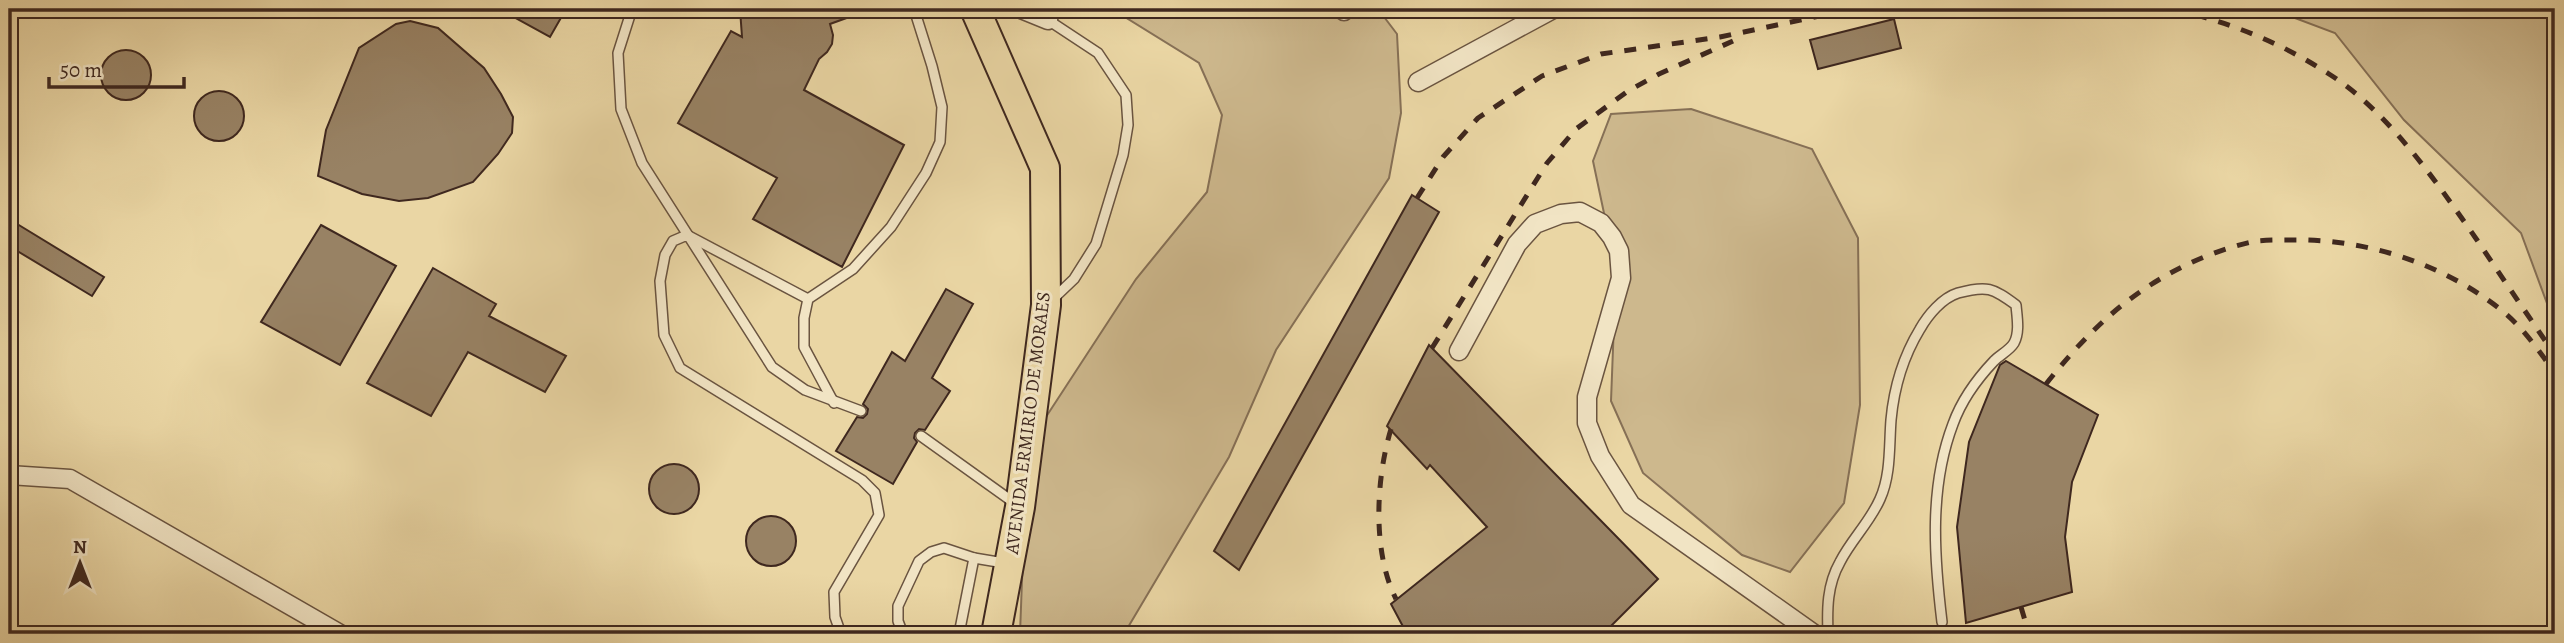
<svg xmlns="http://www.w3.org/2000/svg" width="2564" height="643" viewBox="0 0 2564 643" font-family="Alegreya,serif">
  <rect width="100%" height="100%" fill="#ead6a4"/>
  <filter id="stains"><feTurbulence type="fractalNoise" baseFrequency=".00286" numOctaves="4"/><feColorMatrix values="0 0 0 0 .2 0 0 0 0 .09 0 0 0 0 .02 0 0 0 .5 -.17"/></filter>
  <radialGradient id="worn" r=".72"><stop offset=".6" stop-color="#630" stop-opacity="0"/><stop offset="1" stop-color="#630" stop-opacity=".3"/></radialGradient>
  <g fill="#cdb88d" stroke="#867056" stroke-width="2">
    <path d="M1106,9H1378L1397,34L1401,113L1389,178L1276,350L1229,457L1124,634H1020L1027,446L1136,279L1207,192L1222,115L1199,63L1115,11Z"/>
    <path d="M2271,9H2555V325L2521,233L2404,120L2335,33Z"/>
    <path d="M1691,109L1812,149L1858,238L1860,405L1844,503L1790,572L1742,555L1643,473L1611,401L1616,270L1593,161L1611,114Z"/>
  </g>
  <g fill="#988264" stroke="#3f281f" stroke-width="2">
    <path d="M499,9H566L550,37Z"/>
    <path d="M740,9H866V11L830,24L833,35L832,44L827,52L819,59L804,90L904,145L842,267L753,219L777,178L678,123L731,31L742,37Z"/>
    <path d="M1894,19L1901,48L1818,69L1810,40Z"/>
    <path d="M410,21L438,28L484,68L501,94L513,117L512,133L498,154L473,182L428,198L399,201L362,194L318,176L326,130L359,48L396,24Z"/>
    <circle cx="126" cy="75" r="25"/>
    <circle cx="219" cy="116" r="25"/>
    <path d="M1412,195L1439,212L1239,570L1214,551Z"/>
    <path d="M9,219L104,277L92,296L9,246Z"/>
    <path d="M321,225L396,266L340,365L261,322Z"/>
    <path d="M433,268L496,304L489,316L566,356L545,392L468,352L431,416L367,383Z"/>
    <path d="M946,289L973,304L932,378L950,391L925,430L919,429L915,433L914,438L917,442L893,484L836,451L857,417L863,418L867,414L868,409L863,404L892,352L905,361Z"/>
    <path d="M1429,345L1658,579L1603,634H1407L1391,604L1487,527L1430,465L1427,469L1387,426Z"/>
    <path d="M2006,361L2098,415L2072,482L2065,537L2072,592L1966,623L1957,527L1969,442L2000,365Z"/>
    <circle cx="674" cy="489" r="25"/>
    <circle cx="771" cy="541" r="25"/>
  </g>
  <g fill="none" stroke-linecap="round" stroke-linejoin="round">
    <g stroke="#6a5440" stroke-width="12">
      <g id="service">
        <path d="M632,9L618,53L621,109L642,163L772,367L805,390L861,411"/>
        <path d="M1048,20L1098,53L1126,95L1128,125L1123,155L1096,244L1074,279L1053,299"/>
        <path d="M808,299L687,235L673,241L665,255L660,281L664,335L680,368L862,480L875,493L879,515L834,592L835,617L841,634"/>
        <path d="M834,403L804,347V318L808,299L853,269L891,227L926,173L940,142L942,107L932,66L914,9"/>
        <path d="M921,436L1016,504"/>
        <path d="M903,634L898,621V606L919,561L931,552L944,548L974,558L1004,563"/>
        <path d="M959,634L974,558"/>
        <path d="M1828,634C1827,609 1827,585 1840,562C1851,540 1870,522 1880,499C1891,475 1889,446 1891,420C1894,387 1903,357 1920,329C1928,315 1942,298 1958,293C1987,285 1993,288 2016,305C2017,317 2020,332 2014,343C2010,350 2000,355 1994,361C1976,380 1962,399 1953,424C1929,487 1934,556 1942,622"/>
      </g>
    </g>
    <g stroke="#6a5440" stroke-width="21">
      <g id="minor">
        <path d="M1021,9L1048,20L1049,9"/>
        <path d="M1344,11L1346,9"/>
        <path d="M1418,82L1553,9"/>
        <path d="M1459,351L1517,244L1535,224L1561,214L1580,212L1601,223L1612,237L1619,251L1621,278L1587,397V423L1600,456L1631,505L1814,634"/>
        <path d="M9,475L70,479L340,634"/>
      </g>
    </g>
    <g stroke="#3f281f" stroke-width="32">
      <path id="primary" d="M975,9L1045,168L1046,305L1020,507L996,634"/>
    </g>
    <use href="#service" stroke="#f1e4c4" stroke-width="9"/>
    <use href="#minor" stroke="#f1e4c4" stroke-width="18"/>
    <use href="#primary" stroke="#ead6a4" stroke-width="28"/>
    <g stroke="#3f281f" stroke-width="5" stroke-dasharray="12 12" stroke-linecap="butt">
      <path d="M2172,9C2231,23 2278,41 2329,74C2388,111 2438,184 2477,240C2503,279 2529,317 2555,355"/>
      <path d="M1417,198L1443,157L1478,118L1542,76L1601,54L1720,37L1853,9"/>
      <path d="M1432,348L1547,163L1576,129L1628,91L1659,74L1733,41"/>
      <path d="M2046,384C2081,340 2117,303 2167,275C2193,260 2226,247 2256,241C2266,240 2277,240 2288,240C2363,238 2440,262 2500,309C2522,326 2539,351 2555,373"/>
      <path d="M1391,429C1376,478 1372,552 1396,599"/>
      <path d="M2021,607L2029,634"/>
    </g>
  </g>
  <g text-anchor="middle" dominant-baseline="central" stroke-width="6" stroke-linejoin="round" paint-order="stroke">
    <g font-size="19" fill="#3f281f" stroke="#f1e4c4">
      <text transform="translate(1028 423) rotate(-83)">AVENIDA ERMIRIO DE MORAES</text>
    </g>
  </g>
  <rect width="2564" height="643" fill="none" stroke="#ead6a4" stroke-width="35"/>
  <rect x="10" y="10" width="2543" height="622" fill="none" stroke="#3f281f" stroke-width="3.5"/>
  <rect x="18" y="18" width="2529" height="608" fill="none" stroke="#3f281f" stroke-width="2"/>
  <g transform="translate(80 563)" stroke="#f1e4c4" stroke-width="5" paint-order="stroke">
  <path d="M0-5L12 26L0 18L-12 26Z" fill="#3f281f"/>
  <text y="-10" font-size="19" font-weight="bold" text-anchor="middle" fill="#3f281f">N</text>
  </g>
  <path d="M49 77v10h135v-10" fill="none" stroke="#3f281f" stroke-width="3.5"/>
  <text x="60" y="77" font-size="21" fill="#3f281f" stroke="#f1e4c4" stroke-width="5" paint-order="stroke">50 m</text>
  <rect width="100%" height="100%" filter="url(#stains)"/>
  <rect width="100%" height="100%" fill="url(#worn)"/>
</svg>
